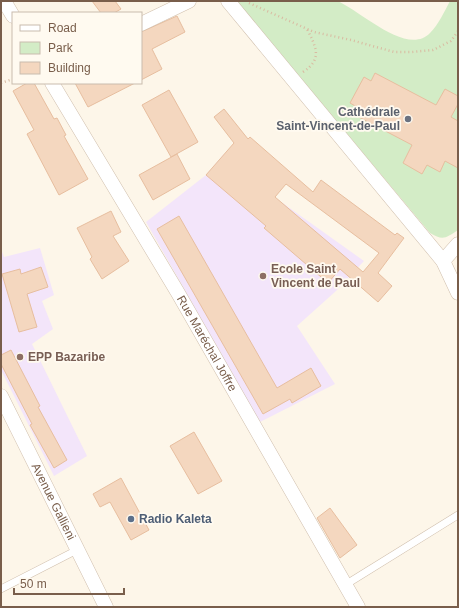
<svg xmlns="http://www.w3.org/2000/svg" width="459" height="608" viewBox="0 0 459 608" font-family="Helvetica,sans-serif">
  <rect width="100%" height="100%" fill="#fdf6e9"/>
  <g fill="#f3e5fa">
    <path d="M224,154L277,199L364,261L336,291L297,326L335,384L260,422L146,222L206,175Z"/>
    <path d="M40,248L54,295L42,301L53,329L32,344L87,456L54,476L1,370V249L4,257Z"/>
  </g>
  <path fill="#d3ecc6" d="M237,1H337C360,10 407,57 430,33C439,24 444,12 450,1H458V230C446,238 443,241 430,233L240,6Z"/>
  <g fill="#f4d7bf" stroke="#e7be9f" fill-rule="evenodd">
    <path d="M92,1H115L121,9L114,13H101Z"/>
    <path d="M177,16L185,32L152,49L162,69L141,80V32Z"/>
    <path d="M375,73L436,105L445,89L458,96V104L451,117L458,121V168L445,161L440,172L427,165L422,174L403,163L412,145L353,114L357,107L350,103L364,77L371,81Z"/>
    <path d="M27,83H34L54,119L57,118L66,135L64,136L88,179L59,195L27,134L34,130L13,91Z"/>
    <path d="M75,83H135L88,107Z"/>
    <path d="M169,90L198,142L171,157L142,105Z"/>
    <path d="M224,109L248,139L250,137L313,192L321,180L395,235L397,233L404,238L378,273L392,286L378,302L340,269L328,283L264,228L266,226L206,175L234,143L214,117ZM286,184L379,253L363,272L275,197Z"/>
    <path d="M177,154L190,179L153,200L139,175Z"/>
    <path d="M111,211L121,232L113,236L129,261L102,279L90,259L92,257L77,228Z"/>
    <path d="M179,216L277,388L311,368L321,386L292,403L290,399L263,414L157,229Z"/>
    <path d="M41,267L48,287L27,294L37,327L19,332L2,274L20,269L21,274Z"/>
    <path d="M11,350L40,406L38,407L67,460L54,468L30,425L32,424L1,364V355Z"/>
    <path d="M194,432L222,481L198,494L170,446Z"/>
    <path d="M121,478L149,530L131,540L110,502L100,507L93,494Z"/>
    <path d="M330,508L357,545L340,558L317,518Z"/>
  </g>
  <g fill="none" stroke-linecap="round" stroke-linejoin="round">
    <g stroke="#d0bfad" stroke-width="8">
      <g id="lane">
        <path d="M345,585L458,515"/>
        <path d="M1,589L77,550"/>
      </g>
    </g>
    <g stroke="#d0bfad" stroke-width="15">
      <g id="street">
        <path d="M4,1L13,16"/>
        <path d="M228,1L443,261L458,293"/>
        <path d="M141,24L189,1"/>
        <path id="s1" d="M52,83L178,293L358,607"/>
        <path d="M443,261L458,244"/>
        <path id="s2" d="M1,396L106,607"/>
      </g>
    </g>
    <g stroke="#d9baa1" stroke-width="2.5" stroke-dasharray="1 3" stroke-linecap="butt">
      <path d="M249,3L314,32L351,40L394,52H412L433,50L451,41L458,31"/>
      <path d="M303,72C323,59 316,47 307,29"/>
      <path d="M1,83L13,79"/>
    </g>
    <use href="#lane" stroke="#fff" stroke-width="7"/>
    <use href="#street" stroke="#fff" stroke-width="14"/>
  </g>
  <circle fill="#6b7280" stroke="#fffaf0" stroke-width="1.5" cx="408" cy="119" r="4"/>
  <g fill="#8d6e63" stroke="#fffaf0" stroke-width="1.5">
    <circle cx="263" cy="276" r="4"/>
    <circle cx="20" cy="357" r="4"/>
  </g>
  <circle fill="#5c6f8a" stroke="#fffaf0" stroke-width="1.5" cx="131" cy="519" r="4"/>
  <g text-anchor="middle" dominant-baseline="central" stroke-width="3.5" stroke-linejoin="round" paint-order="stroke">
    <g font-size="12" font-weight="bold" fill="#5b616d" stroke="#fffaf0" text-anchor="end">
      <text x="400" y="112">Cathédrale<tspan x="400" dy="14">Saint-Vincent-de-Paul</tspan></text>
    </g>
    <g font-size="12" font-weight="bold" fill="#785e54" stroke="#fffaf0" text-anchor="start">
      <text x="271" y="269">Ecole Saint<tspan x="271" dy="14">Vincent de Paul</tspan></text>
      <text x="28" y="357">EPP Bazaribe</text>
    </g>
    <g font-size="12" fill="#795e4b" stroke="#fffaf0">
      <text stroke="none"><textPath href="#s1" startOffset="303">Rue Maréchal Joffre</textPath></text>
      <text stroke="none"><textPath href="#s2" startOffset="118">Avenue Gallieni</textPath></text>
    </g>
    <g font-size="12" font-weight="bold" fill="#4e5e75" stroke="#fffaf0" text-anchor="start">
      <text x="139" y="519">Radio Kaleta</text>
    </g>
  </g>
  <rect width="459" height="608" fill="none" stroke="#795e4b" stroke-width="4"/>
  <rect x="12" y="12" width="130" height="72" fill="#fffaf0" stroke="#c9bcae"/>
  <rect x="20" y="25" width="20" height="6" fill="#ffffff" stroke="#c9bcae"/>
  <text x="48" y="32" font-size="12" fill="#795e4b">Road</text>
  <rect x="20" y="42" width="20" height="12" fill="#d3ecc6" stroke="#c9bcae"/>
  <text x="48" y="52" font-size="12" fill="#795e4b">Park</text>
  <rect x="20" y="62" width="20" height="12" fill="#f4d7bf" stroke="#c9bcae"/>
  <text x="48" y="72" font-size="12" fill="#795e4b">Building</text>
  <path d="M14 588v6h110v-6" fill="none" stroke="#795e4b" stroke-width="2"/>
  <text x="20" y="588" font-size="12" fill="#795e4b" stroke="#fffaf0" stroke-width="3" paint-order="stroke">50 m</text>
</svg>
